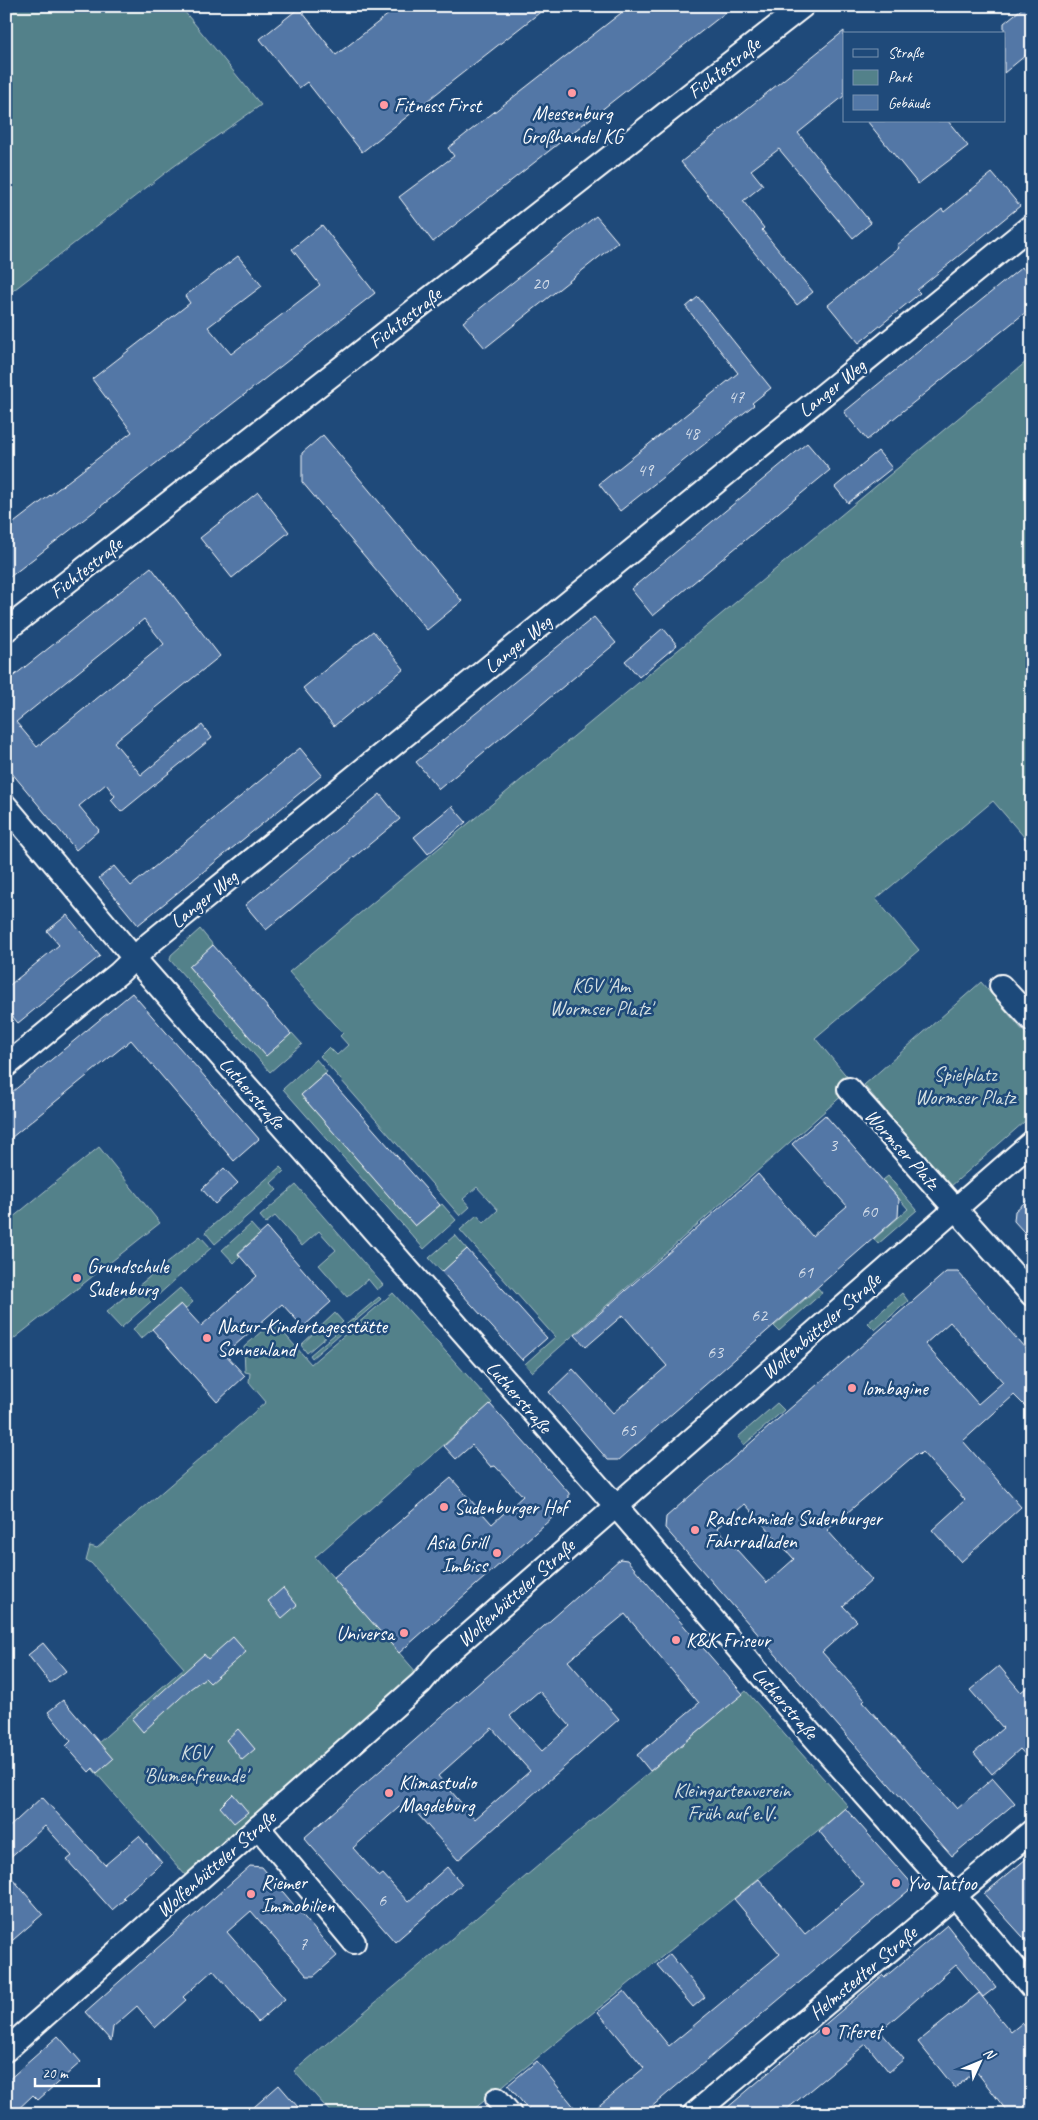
<svg xmlns="http://www.w3.org/2000/svg" width="1038" height="2120" viewBox="0 0 1038 2120" font-family="Caveat,sans-serif">
  <rect width="100%" height="100%" fill="#1f4a7a"/>
  <filter id="ink" filterUnits="userSpaceOnUse"><feTurbulence type="fractalNoise" baseFrequency=".02" numOctaves="2"/><feDisplacementMap in="SourceGraphic" scale="10" xChannelSelector="R" yChannelSelector="G"/><feConvolveMatrix kernelMatrix="1 2 1 2 8 2 1 2 1" color-interpolation-filters="sRGB"/></filter>
  <g filter="url(#ink)">
    <g fill="#53818a" stroke="#a9c0c4">
      <path d="M6,6H190L184,11L261,105L173,167L6,296Z"/>
      <path d="M1032,357V846L993,801L876,899L919,950L815,1038L854,1085L532,1372L525,1364L555,1337L460,1230L477,1215L484,1223L498,1210L477,1187L463,1199L470,1207L460,1216L320,1056L329,1047L337,1055L348,1045L340,1036L343,1033L289,972Z"/>
      <path d="M200,929L213,945L189,967L266,1055L292,1033L302,1044L270,1072L170,960L171,955Z"/>
      <path d="M981,982L1032,1041V1115L950,1187L864,1085Z"/>
      <path d="M316,1059L327,1072L301,1095L415,1226L442,1204L456,1220L424,1249L283,1089Z"/>
      <path d="M99,1147L160,1223L6,1345V1223Z"/>
      <path d="M280,1167L284,1171L271,1183L277,1190L215,1244L205,1232Z"/>
      <path d="M888,1176L917,1210L878,1244L874,1239L908,1209L883,1180Z"/>
      <path d="M296,1185L383,1285L377,1290L368,1279L347,1297L319,1265L336,1250L319,1231L302,1246L275,1216L266,1223L260,1216Z"/>
      <path d="M251,1224L260,1234L238,1253L240,1257L234,1263L222,1250Z"/>
      <path d="M455,1235L467,1249L442,1272L429,1258Z"/>
      <path d="M200,1236L211,1248L121,1328L106,1312Z"/>
      <path d="M180,1288L193,1302L185,1309L180,1304L141,1339L133,1329Z"/>
      <path d="M818,1288L822,1293L779,1331L774,1326Z"/>
      <path d="M393,1293L492,1403L315,1557L417,1673L186,1876L82,1757L184,1668L91,1563L86,1561L90,1546L97,1548L266,1402L249,1382L250,1373L245,1372L244,1347L273,1321L311,1364Z"/>
      <path d="M902,1293L908,1301L875,1330L868,1323Z"/>
      <path d="M379,1297L381,1299L312,1358L310,1355Z"/>
      <path d="M335,1313L343,1322L307,1353L301,1345Z"/>
      <path d="M777,1403L784,1410L744,1445L738,1437Z"/>
      <path d="M746,1691L848,1806L468,2114H332L294,2071Z"/>
    </g>
    <g fill="#5277a6" stroke="#fff" fill-rule="evenodd">
      <path d="M399,6H548L362,152L307,82L299,88L260,39L299,8L336,55Z"/>
      <path d="M630,6H734L433,242L399,197L454,156L448,148Z"/>
      <path d="M1025,6H1032V50L1004,73V23Z"/>
      <path d="M844,31V96L798,133L871,223L853,238L779,149L751,170L763,185L743,201L764,228L762,230L813,292L797,305L681,162Z"/>
      <path d="M867,121H948L968,146L918,184Z"/>
      <path d="M992,173L1020,206L917,290L920,293L859,343L828,305L899,248L897,245L942,209L944,212Z"/>
      <path d="M596,216L618,242L485,348L463,322Z"/>
      <path d="M322,225L375,293L6,580V529L132,432L92,379L190,303L185,296L238,256L262,286L208,327L231,354L320,285L292,249Z"/>
      <path d="M1022,267L1032,280V307L867,440L844,412Z"/>
      <path d="M698,297L771,388L752,403L754,405L620,511L599,484L738,373L686,307Z"/>
      <path d="M323,435L462,601L427,630L302,482V453Z"/>
      <path d="M807,443L830,470L653,616L631,589Z"/>
      <path d="M878,451L892,468L848,503L835,487Z"/>
      <path d="M258,492L289,532L232,578L200,538Z"/>
      <path d="M151,567L220,656L114,742L141,775L202,725L212,738L121,812L111,800L115,796L106,784L79,806L99,830L76,850L6,766V682ZM144,619L164,644L37,747L16,722Z"/>
      <path d="M594,617L616,643L439,789L416,762Z"/>
      <path d="M663,628L677,645L639,677L625,661Z"/>
      <path d="M373,631L404,669L334,726L303,688Z"/>
      <path d="M300,748L322,775L138,925L99,878L114,866L131,886Z"/>
      <path d="M380,794L400,819L266,930L245,905Z"/>
      <path d="M452,806L466,822L428,854L414,837Z"/>
      <path d="M67,915L100,956L18,1023L6,1009V988L59,945L47,931Z"/>
      <path d="M213,945L291,1034L266,1056L189,967Z"/>
      <path d="M132,993L259,1139L234,1161L131,1040L6,1142V1097Z"/>
      <path d="M325,1074L440,1205L415,1226L301,1095Z"/>
      <path d="M825,1115L899,1199L898,1217L619,1460H608L549,1392L573,1369L613,1413L667,1366L623,1315L586,1347L575,1335L758,1174L812,1236L847,1206L792,1144Z"/>
      <path d="M224,1168L238,1183L215,1204L202,1189Z"/>
      <path d="M1032,1196V1241L1014,1221L1015,1211Z"/>
      <path d="M267,1228L331,1302L303,1327L282,1304L225,1354L245,1376L217,1402L152,1329L181,1304L201,1326L257,1276L238,1254Z"/>
      <path d="M467,1249L547,1338L522,1360L442,1272Z"/>
      <path d="M946,1272H958L1032,1356V1413L1014,1395L963,1441L1021,1507L961,1562L932,1530L965,1500L922,1452L919,1455L917,1453L827,1530L872,1580L843,1606L857,1621L822,1652L865,1700L863,1702L957,1809L993,1778L1015,1803L952,1856L665,1528L666,1517ZM950,1322L1003,1382L978,1404L925,1344ZM745,1504L794,1559L767,1583L717,1528Z"/>
      <path d="M490,1404L569,1493V1503L399,1653L333,1578L451,1478L492,1524L523,1496L495,1466L491,1467L472,1445L456,1459L444,1446Z"/>
      <path d="M620,1559L627,1560L743,1694L650,1771L637,1755L699,1703L625,1614L568,1661L619,1719L458,1860L406,1801L353,1848L379,1877L383,1874L408,1902L447,1867L462,1884L395,1942L304,1838ZM539,1691L570,1726L542,1751L510,1716ZM492,1728L530,1771L475,1819L438,1776Z"/>
      <path d="M283,1588L297,1605L282,1618L268,1601Z"/>
      <path d="M233,1637L246,1652L210,1683L205,1678L190,1689L143,1732L132,1719L204,1654L208,1659Z"/>
      <path d="M43,1643L66,1671L50,1683L28,1655Z"/>
      <path d="M999,1666L1021,1692L1032,1683V1762L1020,1749L992,1774L974,1753L1003,1728L970,1690Z"/>
      <path d="M63,1700L113,1759L97,1773L93,1768L89,1772L66,1746L71,1741L48,1712Z"/>
      <path d="M238,1729L255,1749L242,1760L226,1740Z"/>
      <path d="M233,1794L248,1812L234,1823L220,1807Z"/>
      <path d="M42,1797L105,1865L139,1836L162,1863L123,1897L125,1899L112,1910L67,1860L72,1856L45,1826L6,1861V1830Z"/>
      <path d="M845,1808L914,1886L643,2114H589L644,2068L598,2012L624,1991L669,2046L780,1954L734,1899L759,1879L805,1934L864,1885L819,1831Z"/>
      <path d="M1032,1854V1947L984,1894Z"/>
      <path d="M250,1866L262,1867L337,1956L314,1976H307L251,1911L227,1932L285,1999L258,2022L213,1970L183,1997L186,2000L155,2028L137,2006L113,2027L111,2041L85,2012Z"/>
      <path d="M6,1871L43,1914L6,1946Z"/>
      <path d="M947,1925L996,1987L983,1997L956,1965L880,2031L904,2059L889,2072L866,2044L781,2114H720L883,1975L885,1977Z"/>
      <path d="M670,1954L705,1997L693,2007L657,1965Z"/>
      <path d="M979,1993L1011,2032L1022,2023L1032,2034V2114H1009L976,2071L955,2088L918,2042Z"/>
      <path d="M58,2036L81,2062L38,2100L33,2095L13,2114H6V2082Z"/>
      <path d="M537,2061L567,2098L580,2114H532L508,2085Z"/>
      <path d="M279,2085L304,2114H246Z"/>
    </g>
    <g fill="none" stroke-linecap="round" stroke-linejoin="round">
      <g stroke="#fff" stroke-width="26">
        <g id="street">
          <path d="M6,630L803,6"/>
          <path d="M6,806L134,958L615,1505L812,1735L955,1896L1032,1988"/>
          <path d="M1001,986L1032,1020"/>
          <path d="M6,1066L119,973L150,943L1032,225"/>
          <path d="M849,1089L1032,1295"/>
          <path d="M258,1827L354,1942"/>
          <path d="M6,2050L421,1683L441,1659L1032,1142"/>
          <path d="M497,2099L510,2114"/>
          <path d="M694,2114L1032,1831"/>
        </g>
      </g>
      <use href="#street" stroke="#1f4a7a" stroke-width="22"/>
    </g>
  </g>
  <g fill="#ff9aa2" stroke="#1f4a7a" stroke-width="2">
    <circle cx="572" cy="93" r="5"/>
    <circle cx="384" cy="105" r="5"/>
    <circle cx="77" cy="1278" r="5"/>
    <circle cx="207" cy="1338" r="5"/>
    <circle cx="852" cy="1388" r="5"/>
    <circle cx="444" cy="1507" r="5"/>
    <circle cx="695" cy="1530" r="5"/>
    <circle cx="497" cy="1553" r="5"/>
    <circle cx="404" cy="1633" r="5"/>
    <circle cx="676" cy="1640" r="5"/>
    <circle cx="389" cy="1793" r="5"/>
    <circle cx="896" cy="1883" r="5"/>
    <circle cx="251" cy="1894" r="5"/>
    <circle cx="826" cy="2031" r="5"/>
  </g>
  <g text-anchor="middle" dominant-baseline="central" stroke-width="5" stroke-linejoin="round" paint-order="stroke">
    <g font-size="18" fill="#d4dde9">
      <text x="540" y="283">20</text>
      <text x="736" y="397">47</text>
      <text x="691" y="433">48</text>
      <text x="645" y="470">49</text>
      <text x="833" y="1145">3</text>
      <text x="869" y="1211">60</text>
      <text x="805" y="1272">61</text>
      <text x="759" y="1315">62</text>
      <text x="715" y="1352">63</text>
      <text x="628" y="1430">65</text>
      <text x="382" y="1900">6</text>
      <text x="303" y="1944">7</text>
    </g>
    <g font-size="20" fill="#fff" stroke="#1f4a7a">
      <text transform="translate(724 68) rotate(-38)">Fichtestraße</text>
      <text transform="translate(405 318) rotate(-38)">Fichtestraße</text>
      <text transform="translate(832 388) rotate(-39)">Langer Weg</text>
      <text transform="translate(86 568) rotate(-38)">Fichtestraße</text>
      <text transform="translate(518 644) rotate(-39)">Langer Weg</text>
      <text transform="translate(204 899) rotate(-39)">Langer Weg</text>
      <text transform="translate(252 1093) rotate(49)">Lutherstraße</text>
      <text transform="translate(902 1149) rotate(48)">Wormser Platz</text>
      <text transform="translate(821 1326) rotate(-41)">Wolfenbütteler Straße</text>
      <text transform="translate(519 1397) rotate(49)">Lutherstraße</text>
      <text transform="translate(516 1593) rotate(-42)">Wolfenbütteler Straße</text>
      <text transform="translate(785 1703) rotate(49)">Lutherstraße</text>
      <text transform="translate(216 1864) rotate(-41)">Wolfenbütteler Straße</text>
      <text transform="translate(863 1973) rotate(-40)">Helmstedter Straße</text>
    </g>
    <g font-size="20" fill="#fff" stroke="#1f4a7a" text-anchor="start">
      <text x="394" y="105">Fitness First</text>
      <text x="572" y="113" text-anchor="middle">Meesenburg<tspan x="572" dy="23">Großhandel KG</tspan></text>
      <text x="87" y="1266">Grundschule<tspan x="87" dy="23">Sudenburg</tspan></text>
      <text x="217" y="1326">Natur-Kindertagesstätte<tspan x="217" dy="23">Sonnenland</tspan></text>
      <text x="862" y="1388">lombagine</text>
      <text x="454" y="1507">Sudenburger Hof</text>
      <text x="705" y="1518">Radschmiede Sudenburger<tspan x="705" dy="23">Fahrradladen</tspan></text>
      <text x="487" y="1542" text-anchor="end">Asia Grill<tspan x="487" dy="23">Imbiss</tspan></text>
      <text x="394" y="1633" text-anchor="end">Universa</text>
      <text x="686" y="1640">K&amp;K Friseur</text>
      <text x="399" y="1782">Klimastudio<tspan x="399" dy="23">Magdeburg</tspan></text>
      <text x="261" y="1882">Riemer<tspan x="261" dy="23">Immobilien</tspan></text>
      <text x="906" y="1883">Yvo Tattoo</text>
      <text x="836" y="2031">Tiferet</text>
    </g>
    <g font-size="20" fill="#d4e0e2" stroke="#1f4a7a">
      <text x="601" y="985">KGV 'Am<tspan x="601" dy="23">Wormser Platz'</tspan></text>
      <text x="965" y="1074">Spielplatz<tspan x="965" dy="23">Wormser Platz</tspan></text>
      <text x="195" y="1752">KGV<tspan x="195" dy="23">'Blumenfreunde'</tspan></text>
      <text x="732" y="1790">Kleingartenverein<tspan x="732" dy="23">Früh auf e.V.</tspan></text>
    </g>
  </g>
  <rect width="1038" height="2120" fill="none" stroke="#1f4a7a" stroke-width="25"/>
  <rect x="12" y="12" width="1013" height="2095" fill="none" stroke="#fff" stroke-width="2" filter="url(#ink)"/>
  <rect x="843" y="32" width="162" height="90" fill="#1f4a7a" stroke="#7992af"/>
  <rect x="853" y="49" width="25" height="8" fill="#1f4a7a" stroke="#7992af"/>
  <text x="888" y="58" font-size="15" fill="#ffffff">Straße</text>
  <rect x="853" y="70" width="25" height="15" fill="#53818a" stroke="#7992af"/>
  <text x="888" y="82" font-size="15" fill="#ffffff">Park</text>
  <rect x="853" y="95" width="25" height="15" fill="#5277a6" stroke="#7992af"/>
  <text x="888" y="108" font-size="15" fill="#ffffff">Gebäude</text>
  <g transform="translate(980 2062) rotate(46)" stroke="#1f4a7a" stroke-width="4" paint-order="stroke">
  <path d="M0-4L9 19L0 12L-9 19Z" fill="#ffffff"/>
  <text y="-8" font-size="14" font-weight="bold" text-anchor="middle" fill="#ffffff">N</text>
  </g>
  <path d="M35 2078v8h64v-8" fill="none" stroke="#ffffff" stroke-width="2.5"/>
  <text x="42" y="2078" font-size="15" fill="#ffffff" stroke="#1f4a7a" stroke-width="4" paint-order="stroke">20 m</text>
</svg>
